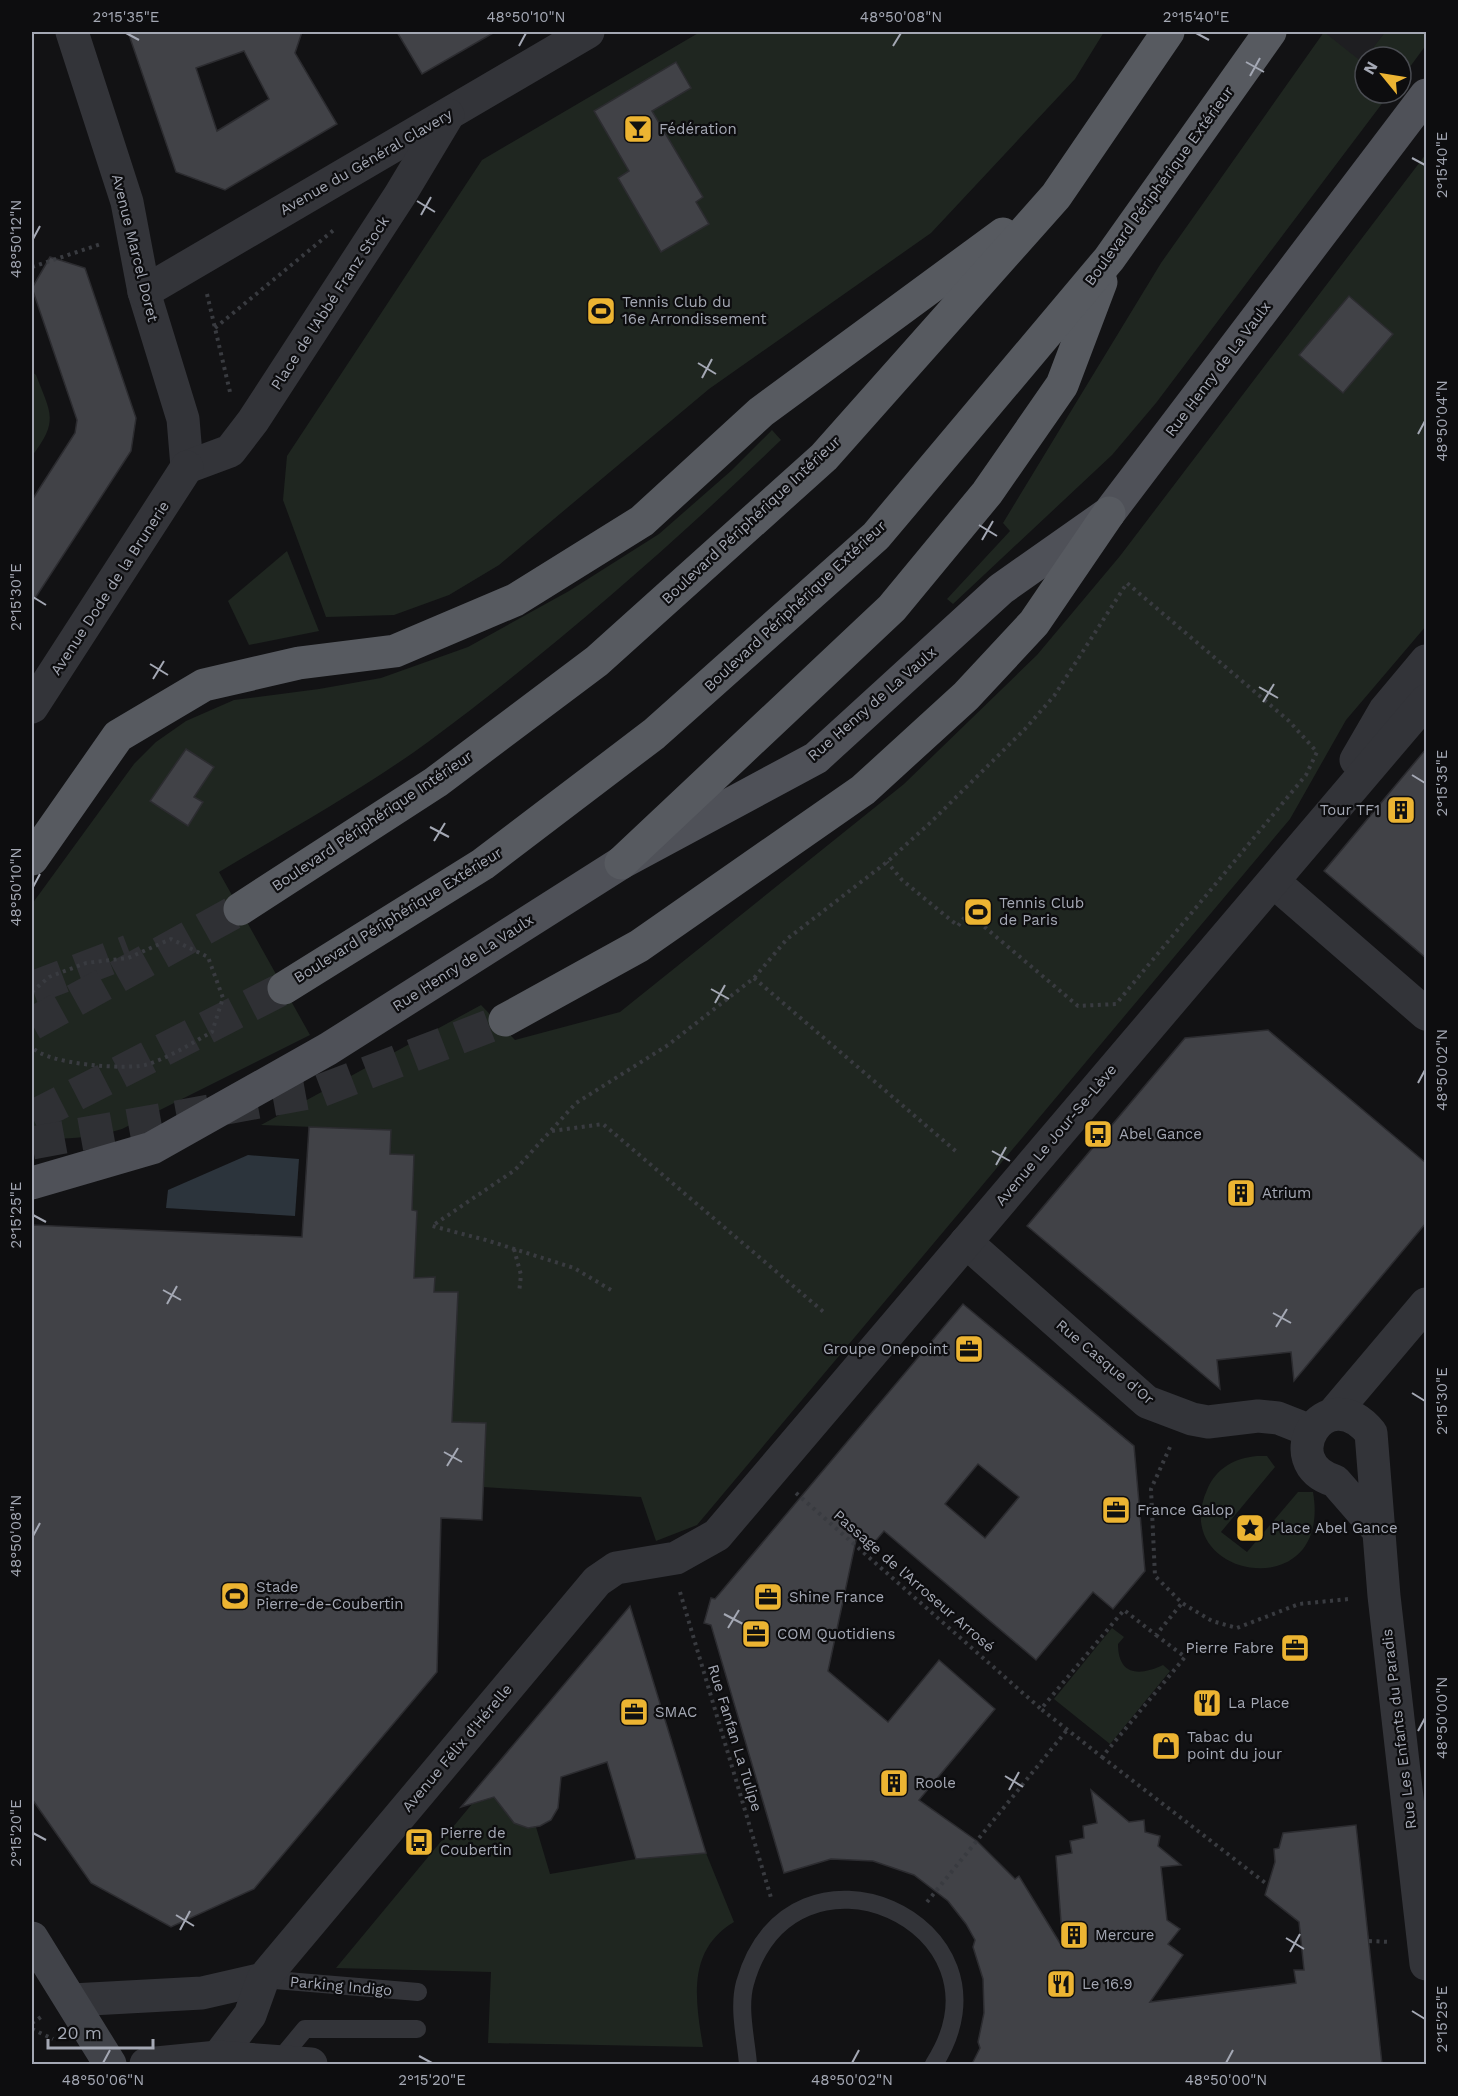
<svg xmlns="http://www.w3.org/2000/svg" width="1458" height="2096" viewBox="0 0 1458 2096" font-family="'Work Sans',sans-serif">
  <rect width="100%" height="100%" fill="#121214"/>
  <path fill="#1e1e21" d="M1322,32H1385L1362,63Z"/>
  <g fill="#1f2620">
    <path d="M700,32H1104L1075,79L931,233L709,389L499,565L449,595L394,615L326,617L283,500L287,456L482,160Z"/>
    <path d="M1324,32L1362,62L1365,59V93H1390L1156,403L1112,455L953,604L947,599L1010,531L1003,523L1161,263Z"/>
    <path d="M1385,32H1426V45L1401,79V57H1366Z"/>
    <path d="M1426,154V626L1346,720L1290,819L697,1525L656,1541L641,1497L483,1487L486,1424L452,1422L458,1292H434V1277L409,1278L417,1211L412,1210L414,1155L390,1154L391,1130L261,1125L481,1005L515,1040L620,1012L904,784L1037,655L1120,556Z"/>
    <path d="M32,372L36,375C51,414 59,421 32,456Z"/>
    <path d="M772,430L781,440C670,547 552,650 428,742C362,790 289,830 219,872L310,1035L122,1129C90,1138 64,1141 32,1136V904L134,764L156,742L186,721L234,700L319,689L381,678L468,647L569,591L659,534L732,470Z"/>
    <path d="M287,551L319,631L249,645L228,601Z"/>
    <path d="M1257,1456H1267L1275,1467L1221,1532L1247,1552L1298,1492H1313C1333,1608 1167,1579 1207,1490C1216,1468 1235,1458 1257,1456Z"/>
    <path d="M1112,1628L1124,1637L1118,1644C1118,1676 1140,1676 1163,1665L1170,1671L1110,1744L1054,1699Z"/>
    <path d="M499,1796C506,1815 513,1828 536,1827L550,1874L636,1859L706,1853L734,1922C687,1950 695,1999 703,2047L488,2043L491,1972L336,1968L472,1804Z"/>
  </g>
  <path fill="#2c343c" d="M248,1155L299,1159L295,1216L166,1208L168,1190Z"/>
  <g fill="#414247" stroke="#2c2c30" stroke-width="1.5" fill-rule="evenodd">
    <path d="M128,32H302L295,53L337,124L225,190L176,172ZM244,51L269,99L217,131L196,68Z"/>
    <path d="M397,32H495L422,74Z"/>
    <path d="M676,62L691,88L652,111L703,197L696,202L709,224L661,252L618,178L629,171L594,111Z"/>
    <path d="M50,257L85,268L136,418L131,451L32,603V500L75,433L77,420L32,288Z"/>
    <path d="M1349,296L1393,334L1343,393L1299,355Z"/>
    <path d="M186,749L214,767L194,797L203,802L188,826L150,801Z"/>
    <path d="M1426,749V958L1324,871Z"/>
    <path d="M1268,1030L1426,1163V1223L1294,1381L1291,1352L1217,1360L1220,1389L1027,1226L1185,1038Z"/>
    <path d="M309,1127L391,1130L390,1154L414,1155L412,1210L417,1211L414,1278L435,1277L434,1292H458L452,1422L486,1423L482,1520L441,1518L437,1672L254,1889L171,1927L91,1883L32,1799V1225L302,1237Z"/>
    <path d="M963,1304L1134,1446L1145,1571L1113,1609L1093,1592L1036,1660L884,1531L873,1544L858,1531L828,1671L888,1722L939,1660L995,1709L919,1800L977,1841L1015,1879L1019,1876L1063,1948L1056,1856L1072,1853L1070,1841L1084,1838L1083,1826L1097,1823L1091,1790L1129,1822L1144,1820L1145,1832L1160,1836L1158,1846L1181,1865L1161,1867L1167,1920L1180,1929L1168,1944L1183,1955L1150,2002L1296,1983L1294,1970H1304L1299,1922L1265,1895L1275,1862L1274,1849L1279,1848L1283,1833L1356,1825L1382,2064H972L980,2048L978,2042L984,2013L983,1979L973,1947L975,1940L966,1924L948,1901L914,1875L873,1861L831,1859L784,1873L711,1625L704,1623L711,1598L715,1599ZM978,1464L1019,1497L985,1538L945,1504Z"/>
    <path d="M630,1606L706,1853L636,1859L607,1762L561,1777L558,1808L551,1820L540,1826L528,1828L514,1823L494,1797L461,1807Z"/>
  </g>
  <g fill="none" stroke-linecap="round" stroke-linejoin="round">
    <g stroke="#2f3034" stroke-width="33" stroke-dasharray="33 16" stroke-linecap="butt">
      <path d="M32,988L129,951"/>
      <path d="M32,1024L240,909"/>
      <path d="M32,1117L284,988"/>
      <path d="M32,1143L320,1091L505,1020"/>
    </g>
    <g stroke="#393b40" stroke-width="4" stroke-dasharray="3 4.5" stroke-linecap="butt">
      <path d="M32,267L101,244"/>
      <path d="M207,294L230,392"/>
      <path d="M215,328L335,229"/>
      <path d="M754,978L958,1153"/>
      <path d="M32,992L49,977L86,963L128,958L171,939L208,957L223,998L212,1032C190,1044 169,1058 145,1065C123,1070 46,1064 32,1047"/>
      <path d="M552,1131L603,1124L826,1314"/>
      <path d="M514,1249L521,1275L519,1293"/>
      <path d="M611,1290L574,1268L486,1240L432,1226L515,1170L576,1103L668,1045L754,978L787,939L887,862L931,822L1025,729L1054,696L1127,583L1289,721L1317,752L1306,775L1116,1004L1078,1006L968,913L958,926L902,880L887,862"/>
      <path d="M1170,1447L1151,1489L1155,1576L1182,1603L1212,1621L1237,1628L1299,1604L1349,1599"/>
      <path d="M796,1493L1041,1709"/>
      <path d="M680,1592L772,1901"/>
      <path d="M1156,1635L1185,1657L1102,1757L1041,1709L1124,1610L1156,1635L1182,1603"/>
      <path d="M1102,1757L1268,1885"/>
      <path d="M927,1902L1067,1730"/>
      <path d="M1369,1941L1390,1942"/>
      <path d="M32,2023L41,2017"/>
      <path d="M32,2029L53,2039"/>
    </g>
    <g stroke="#333439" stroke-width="18">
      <path d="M263,1979L418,1992"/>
      <path d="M276,2064L305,2029H417"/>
      <path d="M748,2064C746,2039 738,2008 745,1983C791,1820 1024,1923 934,2064"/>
    </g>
    <g stroke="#333439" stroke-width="33">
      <path d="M72,32L127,202L144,292L183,419L187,467"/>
      <path d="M144,292L588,32"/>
      <path d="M187,467L230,451L253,421L400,195L448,115"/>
      <path d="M32,707L187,467"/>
      <path d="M1356,760L1385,710L1426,661"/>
      <path d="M1274,882L1426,1014"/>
      <path d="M966,1242L1147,1402L1192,1419L1208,1422L1258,1416L1278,1418L1311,1431"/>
      <path d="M1333,1414L1426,1304"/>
      <path d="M1377,1529L1335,1481C1274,1463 1325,1377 1371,1433L1384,1596L1426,1964"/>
      <path d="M72,2000L202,1993L263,1979"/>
      <path d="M218,2057L250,2015L263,1979L597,1581L616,1568L676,1558L717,1535L1426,701"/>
      <path d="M146,2064L218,2057L311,2064"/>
    </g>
    <path stroke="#414349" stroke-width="33" d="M32,1938L110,2064"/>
    <path stroke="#4f5158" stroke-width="33" d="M32,1183L152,1148L328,1049L621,863L816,758L1001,589L1109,513L1426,95"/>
    <g stroke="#575a60" stroke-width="33">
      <path d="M32,859L118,736L204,685L299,663L395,651L515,600L642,521L761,412L1003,234"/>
      <path d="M621,863L892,608L987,493L1062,385L1101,282"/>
      <path d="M240,909L436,782L597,661L824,457L1056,196L1168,32"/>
      <path d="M284,988L483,864L654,734L876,536L1109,259L1270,32"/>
      <path d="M505,1020L639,946L863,790L966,696L1034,623L1109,513"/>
    </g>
  </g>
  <path fill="none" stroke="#a4a8b4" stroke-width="2" d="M126,33L139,40M1196,33L1209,40M519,46L526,33M893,46L901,33M1246,62L1264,72M1250,76L1260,58M1412,158L1425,165M417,201L435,212M421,215L431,197M33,239L40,226M698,363L716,374M702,378L712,359M1418,434L1425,421M979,525L997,536M982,540L993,521M33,597L46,605M150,664L168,675M153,679L164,661M1259,687L1278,698M1263,702L1274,684M1412,775L1425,783M430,827L449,837M434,841L445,823M33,887L40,874M711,989L729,999M715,1003L725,985M1418,1083L1425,1070M992,1151L1010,1161M996,1165L1006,1147M33,1215L46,1222M163,1290L181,1300M167,1304L177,1286M1273,1313L1291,1323M1276,1327L1287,1309M1412,1393L1425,1401M444,1452L462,1462M447,1466L458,1448M33,1536L40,1523M724,1614L743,1624M728,1628L739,1610M1418,1731L1425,1718M1005,1776L1023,1787M1009,1790L1019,1772M33,1833L46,1840M176,1915L194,1926M180,1930L190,1911M1286,1938L1304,1949M1290,1952L1300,1934M1412,2011L1425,2019M419,2056L432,2063M103,2063L110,2050M852,2063L859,2050M1226,2063L1233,2050"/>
  <defs>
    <g id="bar-square" transform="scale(1.5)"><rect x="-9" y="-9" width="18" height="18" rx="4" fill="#ecb432" stroke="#0d0d0f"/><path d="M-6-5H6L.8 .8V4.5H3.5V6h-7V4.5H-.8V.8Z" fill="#111"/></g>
    <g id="stadium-square" transform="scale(1.5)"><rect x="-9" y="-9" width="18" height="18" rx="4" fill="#ecb432" stroke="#0d0d0f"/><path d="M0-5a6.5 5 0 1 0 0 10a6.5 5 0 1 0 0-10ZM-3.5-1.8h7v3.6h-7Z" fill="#111"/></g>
    <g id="building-square" transform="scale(1.5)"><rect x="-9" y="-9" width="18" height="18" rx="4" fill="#ecb432" stroke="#0d0d0f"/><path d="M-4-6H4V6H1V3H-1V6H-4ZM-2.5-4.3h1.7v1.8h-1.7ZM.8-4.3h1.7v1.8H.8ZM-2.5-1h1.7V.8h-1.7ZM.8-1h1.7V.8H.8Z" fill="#111"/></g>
    <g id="bus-square" transform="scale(1.5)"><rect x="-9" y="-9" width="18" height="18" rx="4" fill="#ecb432" stroke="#0d0d0f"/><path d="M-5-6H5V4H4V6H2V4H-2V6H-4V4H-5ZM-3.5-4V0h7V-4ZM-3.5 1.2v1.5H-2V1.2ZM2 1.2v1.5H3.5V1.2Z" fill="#111"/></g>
    <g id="office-square" transform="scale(1.5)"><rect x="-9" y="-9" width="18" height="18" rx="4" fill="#ecb432" stroke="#0d0d0f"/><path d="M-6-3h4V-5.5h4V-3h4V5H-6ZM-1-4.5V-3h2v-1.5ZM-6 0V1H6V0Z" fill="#111"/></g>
    <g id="sight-square" transform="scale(1.5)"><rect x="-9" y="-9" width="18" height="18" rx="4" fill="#ecb432" stroke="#0d0d0f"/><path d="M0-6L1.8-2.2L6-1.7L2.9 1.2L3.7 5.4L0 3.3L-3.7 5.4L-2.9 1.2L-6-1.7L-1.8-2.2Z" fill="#111"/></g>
    <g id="restaurant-square" transform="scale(1.5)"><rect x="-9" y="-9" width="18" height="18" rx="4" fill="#ecb432" stroke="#0d0d0f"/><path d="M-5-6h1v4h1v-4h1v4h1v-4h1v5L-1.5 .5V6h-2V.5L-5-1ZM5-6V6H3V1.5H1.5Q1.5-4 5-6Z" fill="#111"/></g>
    <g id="shop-square" transform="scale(1.5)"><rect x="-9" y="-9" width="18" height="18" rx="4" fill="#ecb432" stroke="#0d0d0f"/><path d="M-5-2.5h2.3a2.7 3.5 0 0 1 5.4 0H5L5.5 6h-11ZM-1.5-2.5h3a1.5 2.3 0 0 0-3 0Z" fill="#111"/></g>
  </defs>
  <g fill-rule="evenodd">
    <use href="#bar-square" x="638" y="129"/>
    <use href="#stadium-square" x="601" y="311"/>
    <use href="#building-square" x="1401" y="810"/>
    <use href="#stadium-square" x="978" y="912"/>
    <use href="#bus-square" x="1098" y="1134"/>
    <use href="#building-square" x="1241" y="1193"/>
    <use href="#office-square" x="969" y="1349"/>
    <use href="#office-square" x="1116" y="1510"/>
    <use href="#sight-square" x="1250" y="1528"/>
    <use href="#stadium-square" x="235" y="1596"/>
    <use href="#office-square" x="768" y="1597"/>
    <use href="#office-square" x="756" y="1634"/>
    <use href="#office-square" x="1295" y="1648"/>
    <use href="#restaurant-square" x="1207" y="1703"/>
    <use href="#office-square" x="634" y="1712"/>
    <use href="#shop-square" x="1166" y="1746"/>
    <use href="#building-square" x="894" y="1783"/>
    <use href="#bus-square" x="419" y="1842"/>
    <use href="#building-square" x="1074" y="1935"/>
    <use href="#restaurant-square" x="1061" y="1984"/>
  </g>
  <g text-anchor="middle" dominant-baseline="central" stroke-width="4.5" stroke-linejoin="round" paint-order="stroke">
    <g font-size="15" fill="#a4a8b4" stroke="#0d0d0f" text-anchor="start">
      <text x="659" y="129">Fédération</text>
      <text x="622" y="302">Tennis Club du<tspan x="622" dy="17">16e Arrondissement</tspan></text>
      <text x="1380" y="810" text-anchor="end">Tour TF1</text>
      <text x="999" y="903">Tennis Club<tspan x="999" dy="17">de Paris</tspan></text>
      <text x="1119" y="1134">Abel Gance</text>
      <text x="1262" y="1193">Atrium</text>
      <text x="948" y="1349" text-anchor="end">Groupe Onepoint</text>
      <text x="1137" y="1510">France Galop</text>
      <text x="1271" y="1528">Place Abel Gance</text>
      <text x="256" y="1587">Stade<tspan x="256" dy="17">Pierre-de-Coubertin</tspan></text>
      <text x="789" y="1597">Shine France</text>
      <text x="777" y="1634">COM Quotidiens</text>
      <text x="1274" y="1648" text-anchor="end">Pierre Fabre</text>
      <text x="1228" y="1703">La Place</text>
      <text x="655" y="1712">SMAC</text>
      <text x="1187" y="1737">Tabac du<tspan x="1187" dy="17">point du jour</tspan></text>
      <text x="915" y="1783">Roole</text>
      <text x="440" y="1833">Pierre de<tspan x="440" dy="17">Coubertin</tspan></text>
      <text x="1095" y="1935">Mercure</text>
      <text x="1082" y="1984">Le 16.9</text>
    </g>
    <g font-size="15" fill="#a4a8b4" stroke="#0d0d0f">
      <text transform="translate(366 162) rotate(-30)">Avenue du Général Clavery</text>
      <text transform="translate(1159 186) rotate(-54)">Boulevard Périphérique Extérieur</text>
      <text transform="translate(135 248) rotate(76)">Avenue Marcel Doret</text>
      <text transform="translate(330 303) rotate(-57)">Place de l'Abbé Franz Stock</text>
      <text transform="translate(1218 369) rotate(-53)">Rue Henry de La Vaulx</text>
      <text transform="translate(751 520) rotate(-43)">Boulevard Périphérique Intérieur</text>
      <text transform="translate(110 588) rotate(-57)">Avenue Dode de la Brunerie</text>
      <text transform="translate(795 606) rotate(-43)">Boulevard Périphérique Extérieur</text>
      <text transform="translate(872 704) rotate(-41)">Rue Henry de La Vaulx</text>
      <text transform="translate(372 821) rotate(-34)">Boulevard Périphérique Intérieur</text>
      <text transform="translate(398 915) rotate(-32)">Boulevard Périphérique Extérieur</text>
      <text transform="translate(463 963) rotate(-33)">Rue Henry de La Vaulx</text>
      <text transform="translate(1056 1135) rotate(-50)">Avenue Le Jour-Se-Lève</text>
      <text transform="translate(1105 1362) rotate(40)">Rue Casque d'Or</text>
      <text transform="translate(914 1581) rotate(41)">Passage de l'Arroseur Arrosé</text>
      <text transform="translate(1399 1729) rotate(-97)">Rue Les Enfants du Paradis</text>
      <text transform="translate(735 1738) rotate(73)">Rue Fanfan La Tulipe</text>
      <text transform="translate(457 1748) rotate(-50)">Avenue Félix d'Hérelle</text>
      <text transform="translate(341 1986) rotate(5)">Parking Indigo</text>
    </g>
  </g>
  <rect width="1458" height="2096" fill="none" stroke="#0d0d0f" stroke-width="66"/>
  <g transform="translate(1383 75) rotate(300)"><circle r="28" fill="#0d0d0f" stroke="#494b51" stroke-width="1.5"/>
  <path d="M0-4.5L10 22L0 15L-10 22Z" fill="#ecb432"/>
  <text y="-9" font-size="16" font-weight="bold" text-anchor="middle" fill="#a4a8b4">N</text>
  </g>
  <path d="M48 2039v9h105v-9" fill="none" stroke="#a4a8b4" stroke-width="3"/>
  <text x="57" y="2039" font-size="18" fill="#a4a8b4" stroke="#0d0d0f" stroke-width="4.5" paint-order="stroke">20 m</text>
  <rect x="33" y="33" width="1392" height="2030" fill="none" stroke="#a4a8b4" stroke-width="2"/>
  <g font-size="15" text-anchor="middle" fill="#a4a8b4">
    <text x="126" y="22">2°15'35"E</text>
    <text x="526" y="22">48°50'10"N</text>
    <text x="901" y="22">48°50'08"N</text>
    <text x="1196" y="22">2°15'40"E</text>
    <text transform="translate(1442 165) rotate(-90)" y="5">2°15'40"E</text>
    <text transform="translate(16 239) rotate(-90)" y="5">48°50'12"N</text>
    <text transform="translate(1442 421) rotate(-90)" y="5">48°50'04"N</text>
    <text transform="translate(16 597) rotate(-90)" y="5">2°15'30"E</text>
    <text transform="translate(1442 783) rotate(-90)" y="5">2°15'35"E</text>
    <text transform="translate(16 887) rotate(-90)" y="5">48°50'10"N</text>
    <text transform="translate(1442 1070) rotate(-90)" y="5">48°50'02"N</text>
    <text transform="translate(16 1215) rotate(-90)" y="5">2°15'25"E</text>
    <text transform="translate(1442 1401) rotate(-90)" y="5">2°15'30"E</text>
    <text transform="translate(16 1536) rotate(-90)" y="5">48°50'08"N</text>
    <text transform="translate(1442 1718) rotate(-90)" y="5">48°50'00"N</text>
    <text transform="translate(16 1833) rotate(-90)" y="5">2°15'20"E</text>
    <text transform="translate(1442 2019) rotate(-90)" y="5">2°15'25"E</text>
    <text x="103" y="2085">48°50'06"N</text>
    <text x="432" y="2085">2°15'20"E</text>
    <text x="852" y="2085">48°50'02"N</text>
    <text x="1226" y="2085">48°50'00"N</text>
  </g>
</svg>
